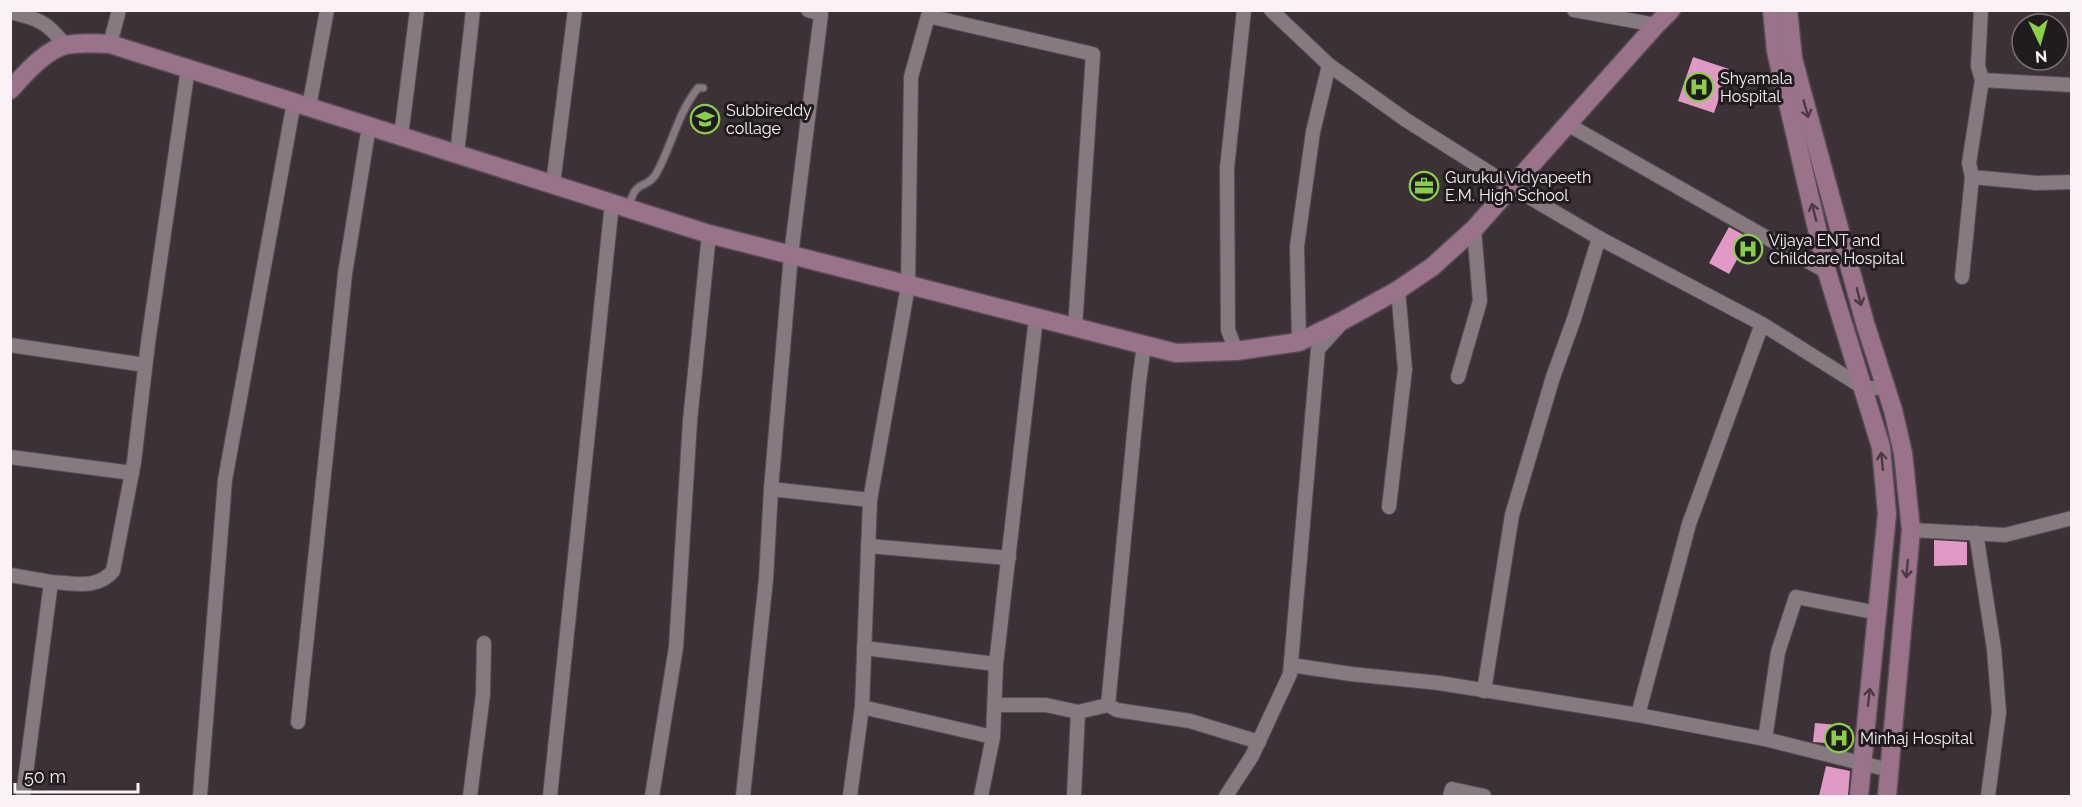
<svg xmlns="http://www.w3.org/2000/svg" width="2082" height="807" viewBox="0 0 2082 807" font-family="Raleway,sans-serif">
  <rect width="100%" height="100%" fill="#3d3138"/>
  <g fill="#df99c4">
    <path d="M1693,57L1729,69L1714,113L1678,101Z"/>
    <path d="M1729,227L1749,238L1729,274L1709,263Z"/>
    <path d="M1934,540L1967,542V565L1934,566Z"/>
    <path d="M1815,723L1850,726L1849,745L1813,742Z"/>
    <path d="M1826,766L1850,771L1848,796H1819Z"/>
  </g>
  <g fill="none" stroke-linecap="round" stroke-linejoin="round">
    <g stroke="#574d53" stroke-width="10">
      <path id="lane" d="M629,208C635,177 646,191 656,174C672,146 677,114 698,88H703"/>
    </g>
    <g stroke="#574d53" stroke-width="16">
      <g id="street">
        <path d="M1271,10L1329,65L1406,120L1512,187L1599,238L1762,324L1864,388H1886"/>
        <path d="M1574,10L1656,25"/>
        <path d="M10,12C39,19 47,22 65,45"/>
        <path d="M110,44L119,10"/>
        <path d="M1982,80L2072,85"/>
        <path d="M309,107L327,10"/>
        <path d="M1567,124L1827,272"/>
        <path d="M401,136L417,10"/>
        <path d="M457,154L473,10"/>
        <path d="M1972,177L2036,183L2072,182"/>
        <path d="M553,184L575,10"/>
        <path d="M1962,277L1972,177L1969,163L1982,80L1978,66L1981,10"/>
        <path d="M1299,342L1297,246L1313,132L1329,65"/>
        <path d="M10,345L145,365"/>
        <path d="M1236,351L1228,330L1227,168L1244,10"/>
        <path d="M1458,377L1480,301L1474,229"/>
        <path d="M10,457L132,473"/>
        <path d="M771,489L870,500"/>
        <path d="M1389,507L1405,369L1398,290"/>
        <path d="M1911,530L2005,535L2072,518"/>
        <path d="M1976,533L1994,649L1999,712L1988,796"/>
        <path d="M868,546L1009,558"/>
        <path d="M10,575L51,582L23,796"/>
        <path d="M51,582C74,583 97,590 113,571L134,462L148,343L188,68"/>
        <path d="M864,648L996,664"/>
        <path d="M1291,665L1351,674L1439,683L1638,715L1765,739L1889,770"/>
        <path d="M1484,691L1512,515L1553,377L1574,319L1599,238"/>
        <path d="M996,705H1046L1078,712L1108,705L1117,710L1190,721L1259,742"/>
        <path d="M1108,705L1139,382L1144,345"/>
        <path d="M862,707L993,737"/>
        <path d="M1638,715L1689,524L1762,324"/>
        <path d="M298,722L345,274L369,126"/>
        <path d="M1765,739L1778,652L1796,597L1878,613"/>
        <path d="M200,796L225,480L294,102"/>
        <path d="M470,796L483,694L484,643"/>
        <path d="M550,796L612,203"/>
        <path d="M652,796L676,647L690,421L709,234"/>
        <path d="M743,796L766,579L771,489L791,255L821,14L808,10"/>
        <path d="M850,796L862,707L870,500L908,286L911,77L928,16L1093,54L1075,328"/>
        <path d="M981,796L993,737L996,664L1036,318"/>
        <path d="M1074,796L1078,712"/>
        <path d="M1226,796L1252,756L1290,674L1318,349L1339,326"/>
        <path d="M1450,796L1452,789L1484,796"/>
      </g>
    </g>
    <g stroke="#574d53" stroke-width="21">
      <g id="secondary">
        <path d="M1772,10L1776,51L1827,272L1881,447L1887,514L1859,796"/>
        <path d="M1788,10L1793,58L1800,85L1865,323L1893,410L1903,453L1911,530L1887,796"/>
        <path d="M10,90C25,74 45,50 66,45C80,42 96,43 110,44L709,234L1176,353L1236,351L1299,342L1342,321L1398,290L1432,267L1474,229L1656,25L1671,10"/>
      </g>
    </g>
    <use href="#lane" stroke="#867980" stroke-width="7"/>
    <use href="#street" stroke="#867980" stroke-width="14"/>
    <use href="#secondary" stroke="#9a728a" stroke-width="18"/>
  </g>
  <defs><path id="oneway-shaft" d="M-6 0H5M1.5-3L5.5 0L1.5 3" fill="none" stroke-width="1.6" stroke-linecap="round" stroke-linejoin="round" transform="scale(1.5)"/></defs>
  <g stroke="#4b3944">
    <use href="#oneway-shaft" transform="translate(1806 109) rotate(74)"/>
    <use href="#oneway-shaft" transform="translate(1814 212) rotate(-104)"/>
    <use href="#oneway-shaft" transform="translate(1859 297) rotate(76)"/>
    <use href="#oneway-shaft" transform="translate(1882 461) rotate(-96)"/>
    <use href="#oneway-shaft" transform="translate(1907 569) rotate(95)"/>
    <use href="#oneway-shaft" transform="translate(1869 697) rotate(-84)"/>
  </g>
  <defs>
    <g id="hospital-ring" transform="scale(1.5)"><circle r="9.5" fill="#201b1e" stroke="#89cf48" stroke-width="1.5"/><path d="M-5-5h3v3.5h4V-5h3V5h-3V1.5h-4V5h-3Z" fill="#89cf48"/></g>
    <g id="university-ring" transform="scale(1.5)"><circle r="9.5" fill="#201b1e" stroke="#89cf48" stroke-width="1.5"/><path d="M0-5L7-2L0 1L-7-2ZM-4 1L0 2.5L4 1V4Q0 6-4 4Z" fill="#89cf48"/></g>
    <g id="office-ring" transform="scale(1.5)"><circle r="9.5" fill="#201b1e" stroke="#89cf48" stroke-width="1.5"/><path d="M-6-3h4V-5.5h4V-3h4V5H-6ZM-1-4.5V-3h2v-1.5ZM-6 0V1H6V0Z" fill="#89cf48"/></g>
  </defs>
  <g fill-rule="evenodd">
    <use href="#hospital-ring" x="1699" y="87"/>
    <use href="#university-ring" x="705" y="119"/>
    <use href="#office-ring" x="1424" y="186"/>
    <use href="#hospital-ring" x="1748" y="249"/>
    <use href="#hospital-ring" x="1839" y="738"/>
  </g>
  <g text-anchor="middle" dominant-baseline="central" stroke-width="6" stroke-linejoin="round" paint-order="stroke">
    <g font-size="16" fill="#faf2f6" stroke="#201b1e" text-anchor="start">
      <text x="1720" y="78">Shyamala<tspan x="1720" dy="18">Hospital</tspan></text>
      <text x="726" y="110">Subbireddy<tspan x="726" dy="18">collage</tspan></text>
      <text x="1445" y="177">Gurukul Vidyapeeth<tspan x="1445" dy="18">E.M. High School</tspan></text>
      <text x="1769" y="240">Vijaya ENT and<tspan x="1769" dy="18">Childcare Hospital</tspan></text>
      <text x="1860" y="738">Minhaj Hospital</text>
    </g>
  </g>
  <rect width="2082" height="807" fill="none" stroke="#faf2f6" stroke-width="24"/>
  <g transform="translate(2040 42) rotate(175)"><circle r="28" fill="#201b1e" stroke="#777174" stroke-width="1.5"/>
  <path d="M0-4.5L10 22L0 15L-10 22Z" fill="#89cf48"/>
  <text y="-9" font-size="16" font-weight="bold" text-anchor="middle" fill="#faf2f6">N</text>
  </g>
  <path d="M15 783v9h123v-9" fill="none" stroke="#faf2f6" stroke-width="3"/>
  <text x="24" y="783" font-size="18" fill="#faf2f6" stroke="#201b1e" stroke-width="4.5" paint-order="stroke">50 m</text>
</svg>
